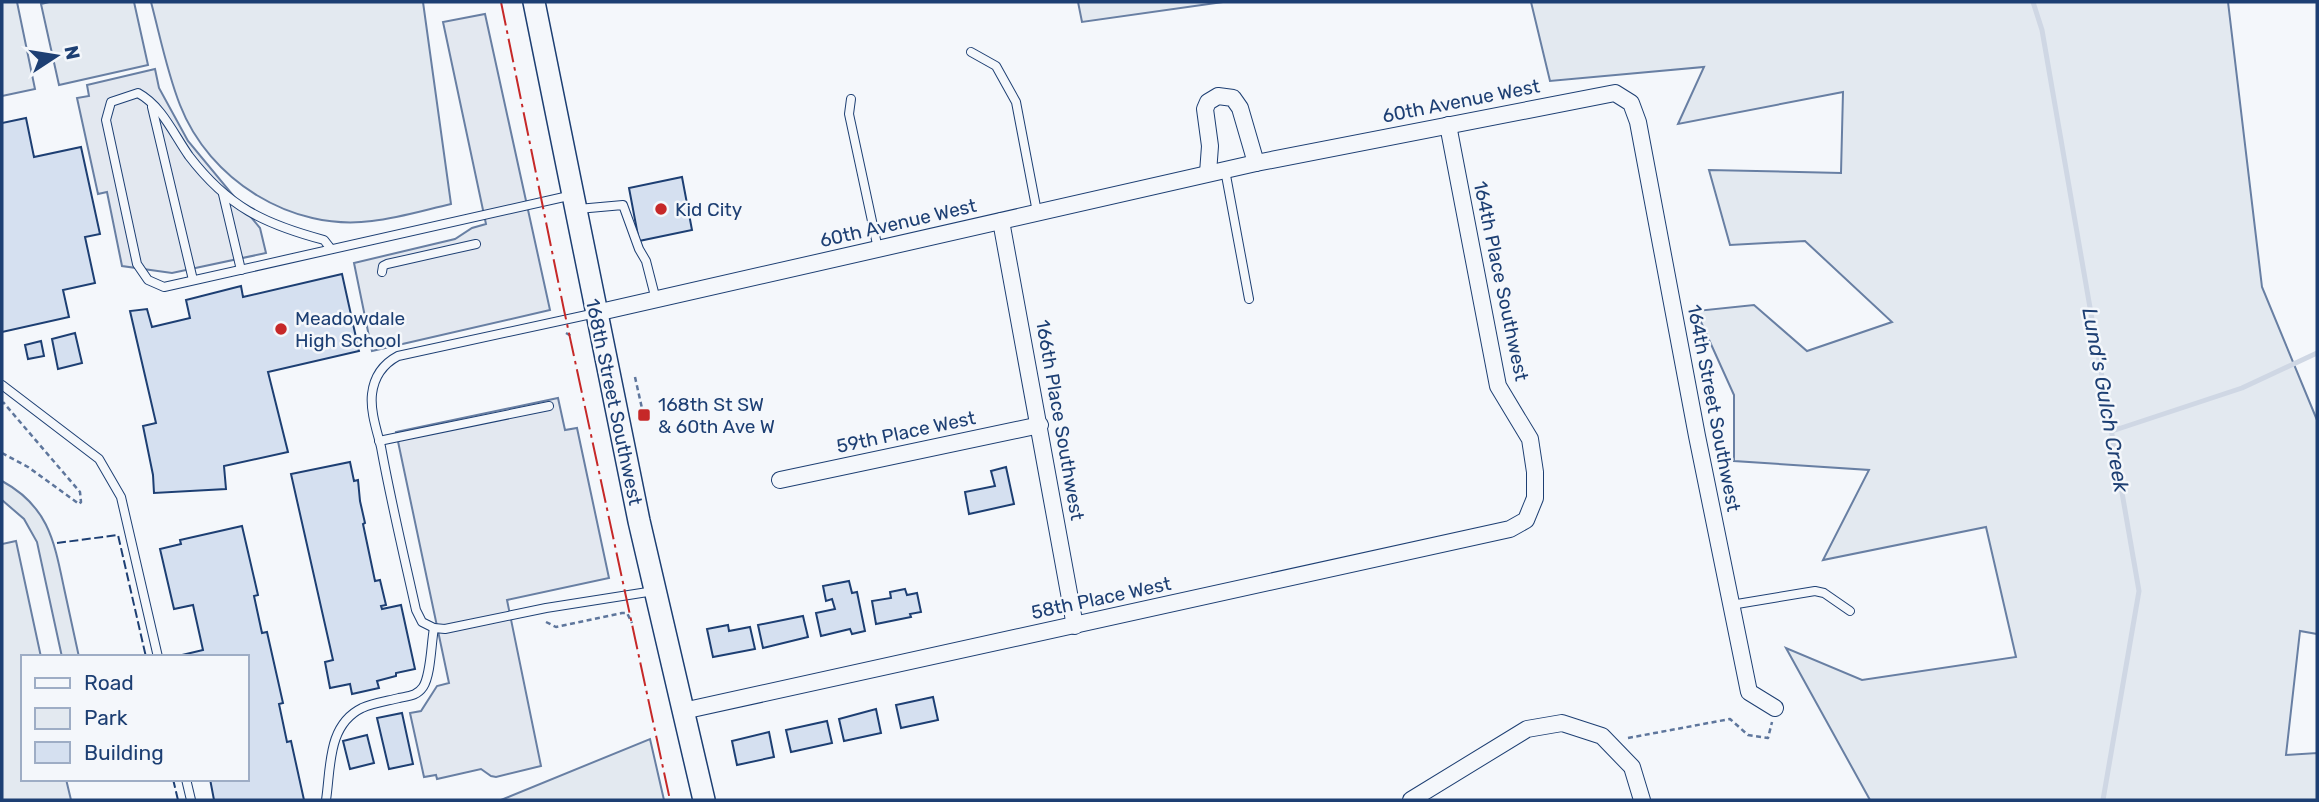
<svg xmlns="http://www.w3.org/2000/svg" width="2319" height="802" viewBox="0 0 2319 802" font-family="Rubik,sans-serif">
  <rect width="100%" height="100%" fill="#f4f7fb"/>
  <g fill="#e3e9f0" stroke="#687fa3" stroke-width="2">
    <path d="M2,2H17L35,89L2,96Z"/>
    <path d="M49,2H134L148,65L59,85L41,4Z"/>
    <path d="M151,2H423L451,204C425,210 399,218 372,221C292,232 209,180 180,105C167,72 160,36 151,2Z"/>
    <path d="M1078,2H1223L1082,22Z"/>
    <path d="M1531,2H2228L2262,287L2317,420V634L2300,631L2286,755L2317,753V800H1870L1786,648L1862,680L2016,657L1986,527L1823,560L1869,470L1734,461V395L1696,311L1754,305L1807,351L1892,322L1805,241L1730,245L1709,170L1841,173L1843,92L1678,124L1704,67L1550,81Z"/>
    <path d="M2,481C48,506 54,540 64,588C69,611 74,634 79,657H62L37,542L24,519L2,500Z"/>
    <path d="M16,541L41,657H23V779H66L71,800H2V544Z"/>
    <path d="M650,739L664,800H501Z"/>
  </g>
  <g fill="#e3e8f0" stroke="#687fa3" stroke-width="2">
    <path d="M485,14L550,310L372,351L354,263L455,239L472,228L486,224L443,22Z"/>
    <path d="M155,69L159,88L188,141L260,228L266,253L172,273L122,266L107,192L98,194L77,98L89,96L87,85Z"/>
    <path d="M558,398L565,430L577,428L609,578L507,600L541,766L496,777L491,776L481,769L437,779L436,775L424,777L410,713L421,711L437,686L449,683L396,432Z"/>
  </g>
  <g fill="none" stroke-linecap="round" stroke-linejoin="round">
    <g stroke="#cfd7e4" stroke-width="5">
      <path d="M2033,2L2042,30L2139,591L2103,800"/>
      <path d="M2112,431L2242,388L2317,353"/>
    </g>
  </g>
  <g fill="#d5e0f0" stroke="#1d3f73" stroke-width="2">
    <path d="M26,118L34,157L81,147L100,234L85,237L95,283L63,290L69,317L2,332V123Z"/>
    <path d="M682,177L692,230L639,241L629,188Z"/>
    <path d="M342,274L359,351L268,372L288,452L224,466L226,489L154,493L153,475L143,426L156,423L130,311L147,309L152,327L190,318L186,300L241,286L243,297Z"/>
    <path d="M75,333L82,363L58,369L52,339Z"/>
    <path d="M41,341L44,356L28,359L25,345Z"/>
    <path d="M350,462L354,481L358,480L360,501L365,523L363,524L375,581L380,580L386,605L381,606L382,609L401,605L415,669L396,673V676L377,681L379,688L352,694L350,684L330,688L325,662L333,660L291,474Z"/>
    <path d="M1006,467L1014,504L969,514L965,492L995,486L991,471Z"/>
    <path d="M242,526L258,595L254,596L262,633L267,632L283,703L279,704L287,742L291,741L304,800H214L210,779H247V657L182,655L203,650L193,605L174,609L160,549L181,544L180,540Z"/>
    <path d="M849,581L852,593L857,592L865,631L852,634L850,629L821,636L816,613L835,609L832,599L826,601L823,586Z"/>
    <path d="M905,589L907,595L917,593L921,612L910,614L911,617L876,624L872,601L891,598L890,592Z"/>
    <path d="M803,616L808,637L763,648L758,625Z"/>
    <path d="M728,625L729,631L750,627L755,649L713,657L707,629Z"/>
    <path d="M933,697L938,720L901,728L896,705Z"/>
    <path d="M876,709L881,733L844,741L839,719Z"/>
    <path d="M402,713L413,764L389,769L377,718Z"/>
    <path d="M827,721L832,743L791,752L786,730Z"/>
    <path d="M769,732L774,757L737,765L732,741Z"/>
    <path d="M367,735L374,763L350,769L343,741Z"/>
  </g>
  <g fill="none" stroke-linecap="round" stroke-linejoin="round">
    <g stroke="#1d3f73" stroke-width="10">
      <g id="service">
        <path d="M971,52L996,66L1016,102L1037,212"/>
        <path d="M851,99L849,114L878,249"/>
        <path d="M152,107L193,280"/>
        <path d="M1225,170L1249,299"/>
        <path d="M223,194L241,270"/>
        <path d="M578,209L623,205L639,249L646,261L656,300"/>
        <path d="M331,249L324,240C264,224 228,207 189,156C174,135 162,106 138,93L111,102L106,120L137,264L148,280L164,287L573,195"/>
        <path d="M382,272L383,266L387,264L476,244"/>
        <path d="M596,313L398,356C383,364 374,377 372,394C370,411 377,431 381,447C391,502 404,556 416,610L422,622L434,628L445,629L546,608L654,591"/>
        <path d="M2,385L99,459L121,497L158,657"/>
        <path d="M379,441L549,406"/>
        <path d="M1731,605L1815,591L1824,593L1850,611"/>
        <path d="M186,779L191,800"/>
        <path d="M326,800C331,768 327,725 362,708C373,703 387,701 399,698C408,696 417,696 423,687C431,675 431,644 434,628"/>
      </g>
    </g>
    <g stroke="#1d3f73" stroke-width="18">
      <g id="minor">
        <path d="M1208,173L1210,146L1205,109L1208,102L1218,96L1233,98L1240,108L1256,163"/>
        <path d="M1001,221L1075,626"/>
        <path d="M596,313L1256,163L1615,93L1631,103L1638,122L1697,436L1749,692L1775,708"/>
        <path d="M780,480L1040,425"/>
        <path d="M683,711L1510,529L1526,520L1535,498V472L1530,439L1498,386L1448,125"/>
        <path d="M1411,800L1527,729L1562,723L1602,736L1632,767L1642,800"/>
      </g>
    </g>
    <g stroke="#1d3f73" stroke-width="24">
      <path id="secondary" d="M534,2L639,521L704,800"/>
    </g>
    <g stroke="#5e769c" stroke-width="2.5" stroke-dasharray="5 3.5" stroke-linecap="butt">
      <path d="M566,333L573,337"/>
      <path d="M635,377L643,413"/>
      <path d="M2,453L28,467L79,504L81,502L80,492L3,402"/>
      <path d="M546,622L556,627L622,613H627L632,623"/>
      <path d="M1628,738L1730,719L1748,735L1768,738L1772,722"/>
    </g>
    <use href="#service" stroke="#f4f7fb" stroke-width="8"/>
    <use href="#minor" stroke="#f4f7fb" stroke-width="16"/>
    <use href="#secondary" stroke="#f4f7fb" stroke-width="21"/>
    <g stroke="#1d3f73" stroke-width="2" stroke-dasharray="9 3.5" stroke-linecap="butt">
      <path d="M57,543L118,535L146,657"/>
      <path d="M173,779L178,800"/>
    </g>
    <path stroke="#c62828" stroke-width="2" stroke-dasharray="24 5 3.5 5" stroke-linecap="butt" d="M501,2L564,310L670,800"/>
  </g>
  <g fill="#c62828" stroke="#f4f7fb" stroke-width="2.5">
    <circle cx="661" cy="209" r="7"/>
    <circle cx="281" cy="329" r="7"/>
    <rect x="637" y="408" width="14" height="14" rx="3.5"/>
  </g>
  <g text-anchor="middle" dominant-baseline="central" stroke-width="5" stroke-linejoin="round" paint-order="stroke">
    <g font-size="19" fill="#1d3f73" stroke="#f4f7fb">
      <text transform="translate(1461 101) rotate(-11)">60th Avenue West</text>
      <text transform="translate(898 223) rotate(-13)">60th Avenue West</text>
      <text transform="translate(1501 281) rotate(78)">164th Place Southwest</text>
      <text transform="translate(614 402) rotate(78)">168th Street Southwest</text>
      <text transform="translate(1714 408) rotate(79)">164th Street Southwest</text>
      <text transform="translate(1060 420) rotate(80)">166th Place Southwest</text>
      <text transform="translate(906 432) rotate(-12)">59th Place West</text>
      <text transform="translate(1101 598) rotate(-12)">58th Place West</text>
    </g>
    <g font-size="19" fill="#1d3f73" stroke="#f4f7fb" text-anchor="start">
      <text x="675" y="209">Kid City</text>
      <text x="295" y="318">Meadowdale<tspan x="295" dy="22">High School</tspan></text>
      <text x="658" y="404">168th St SW<tspan x="658" dy="22">&amp; 60th Ave W</tspan></text>
    </g>
    <g font-size="21" font-style="italic" fill="#1d3f73" stroke="#f4f7fb">
      <text transform="translate(2106 400) rotate(80)">Lund's Gulch Creek</text>
    </g>
  </g>
  <rect width="2319" height="802" fill="none" stroke="#1d3f73" stroke-width="7"/>
  <rect x="21" y="655" width="228" height="126" fill="#f4f7fb" stroke="#9eadc5" stroke-width="2"/>
  <rect x="35" y="678" width="35" height="10" fill="#f4f7fb" stroke="#9eadc5" stroke-width="2"/>
  <text x="84" y="690" font-size="21" fill="#1d3f73">Road</text>
  <rect x="35" y="708" width="35" height="21" fill="#e3e9f0" stroke="#9eadc5" stroke-width="2"/>
  <text x="84" y="725" font-size="21" fill="#1d3f73">Park</text>
  <rect x="35" y="742" width="35" height="21" fill="#d5e0f0" stroke="#9eadc5" stroke-width="2"/>
  <text x="84" y="760" font-size="21" fill="#1d3f73">Building</text>
  <g transform="translate(56 56) rotate(78)" stroke="#f4f7fb" stroke-width="5" paint-order="stroke">
  <path d="M0-5L12 26L0 18L-12 26Z" fill="#1d3f73"/>
  <text y="-10" font-size="19" font-weight="bold" text-anchor="middle" fill="#1d3f73">N</text>
  </g>
</svg>
